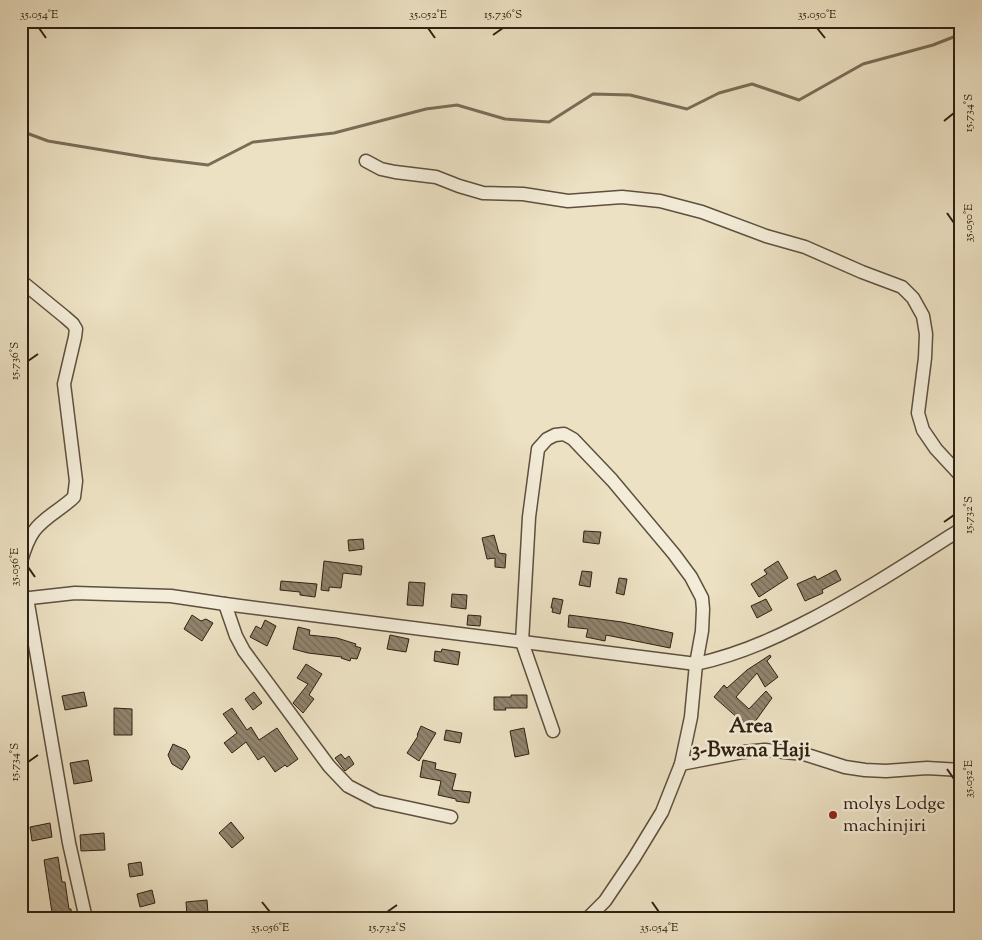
<svg xmlns="http://www.w3.org/2000/svg" width="982" height="940" viewBox="0 0 982 940" font-family="'Sorts Mill Goudy',serif">
  <defs>
    <pattern id="building-back-hatch" width="6" height="6" patternUnits="userSpaceOnUse" patternTransform="scale(1.25)"><rect width="6" height="6" fill="#91846e"/><path d="M-1 5l2 2M0 0l6 6M5-1l2 2" fill="none" stroke="#776c59"/></pattern>
  </defs>
  <rect width="100%" height="100%" fill="#ece1c3"/>
  <filter id="stains"><feTurbulence type="fractalNoise" baseFrequency=".004" numOctaves="4"/><feColorMatrix values="0 0 0 0 .2 0 0 0 0 .09 0 0 0 0 .02 0 0 0 .5 -.17"/></filter>
  <radialGradient id="worn" r=".72"><stop offset=".6" stop-color="#630" stop-opacity="0"/><stop offset="1" stop-color="#630" stop-opacity=".3"/></radialGradient>
  <g fill="none" stroke-linecap="round" stroke-linejoin="round">
    <path stroke="#7a6c57" stroke-width="3" d="M21,131L48,141L151,158L208,165L253,142L334,133L426,109L457,105L505,119L549,122L593,94L630,95L687,109L719,93L752,84L799,100L863,64L933,45L961,34"/>
  </g>
  <g fill="url(#building-back-hatch)" stroke="#2f2011">
    <path d="M584,531L601,532L599,544L583,542Z"/>
    <path d="M494,535L499,553L506,554L505,568L495,567V558L487,559L482,538Z"/>
    <path d="M363,539L364,549L349,551L348,540Z"/>
    <path d="M324,561L362,566L361,575L343,573L341,588L329,587V591L321,590Z"/>
    <path d="M778,561L788,578L759,597L751,584L767,574L764,570Z"/>
    <path d="M836,570L841,580L822,590L823,593L805,601L797,584L815,576L817,580Z"/>
    <path d="M582,571L592,572L590,587L579,585Z"/>
    <path d="M619,578L627,579L624,595L616,593Z"/>
    <path d="M281,581L317,584L315,597L300,595V592L280,590Z"/>
    <path d="M409,582L425,583L423,606L407,605Z"/>
    <path d="M452,594L467,595L466,609L451,607Z"/>
    <path d="M553,598L563,600L560,614L552,612L553,608H551Z"/>
    <path d="M766,599L772,610L757,618L751,606Z"/>
    <path d="M192,615L201,621L206,619L213,623L202,641L184,629Z"/>
    <path d="M468,615L481,616L480,626L467,625Z"/>
    <path d="M569,615L622,622L673,633L670,648L606,635L605,641L586,637L588,629L568,627Z"/>
    <path d="M265,620L276,626L267,646L250,637L256,626L261,629Z"/>
    <path d="M298,627L310,630L309,635L337,638L356,644L355,646L361,648L357,659L351,658L350,661L341,658L342,657L308,653L293,649Z"/>
    <path d="M390,635L409,639L406,652L387,649Z"/>
    <path d="M442,649L460,652L458,665L434,661L435,651L441,652Z"/>
    <path d="M770,655L771,657L767,661L778,677L765,687L757,673L736,697L749,709L766,691L772,698L749,730L738,721L740,720L714,697L724,685L727,688L747,670Z"/>
    <path d="M306,664L322,674L309,695L314,699L303,713L293,703L308,684L297,678Z"/>
    <path d="M84,692L87,706L65,710L62,696Z"/>
    <path d="M254,692L262,703L253,710L245,699Z"/>
    <path d="M511,695H527V708H505L506,710H494V697H511Z"/>
    <path d="M114,708L132,709V735H114Z"/>
    <path d="M232,708L247,730L251,727L259,740L277,728L298,759L287,767L285,765L275,772L264,756L258,760L246,742L232,753L224,743L237,733L223,714Z"/>
    <path d="M421,726L436,733L419,761L407,753L418,736L417,735Z"/>
    <path d="M524,728L529,754L515,757L510,731Z"/>
    <path d="M446,730L462,733L460,743L444,740Z"/>
    <path d="M173,744L186,750L190,757L182,770L172,764L168,755Z"/>
    <path d="M341,754L345,759L349,756L354,764L345,771L335,758Z"/>
    <path d="M88,760L92,781L74,784L70,763Z"/>
    <path d="M423,760L436,763L435,769L456,774L452,790L471,792L469,803L456,801V799L438,795L441,781L420,777Z"/>
    <path d="M231,822L244,838L232,848L219,833Z"/>
    <path d="M50,823L52,837L32,841L30,827Z"/>
    <path d="M104,833L105,850L81,851L80,835Z"/>
    <path d="M58,857L62,882H65L69,909H71L72,919H53L44,860Z"/>
    <path d="M141,862L143,875L130,877L128,864Z"/>
    <path d="M152,890L155,903L140,907L137,894Z"/>
    <path d="M207,900L208,914L187,916L186,902Z"/>
  </g>
  <g fill="none" stroke-linecap="round" stroke-linejoin="round">
    <g stroke="#5e503e" stroke-width="15">
      <g id="minor">
        <path d="M366,161L381,169L395,172L436,177L459,186L483,193L523,194L568,201L622,197L660,201L702,212L766,236L805,247L862,272L902,287L913,298L923,316L926,334L925,358L918,413L923,430L936,449L961,476"/>
        <path d="M21,281L65,317L73,324L76,329L75,337L64,384L76,481L74,497C62,509 44,517 34,531C28,539 24,551 21,561"/>
        <path d="M27,598L69,843L86,919"/>
        <path d="M21,599L75,593L171,596L225,604L696,664C733,656 767,642 800,625C856,597 908,563 961,529"/>
        <path d="M225,604L236,636L244,651L329,766L348,786L377,801L451,817"/>
        <path d="M553,731L522,642L529,517L538,449L547,439L555,435L564,434L573,439L612,480L674,554L691,577L702,598L703,609L702,631L696,664L691,717L681,764L662,812L634,858L605,901L587,919"/>
        <path d="M681,764L743,752L765,750L804,754L845,767L865,770L886,771L927,768L961,770"/>
      </g>
    </g>
    <use href="#minor" stroke="#f3ecd8" stroke-width="12"/>
  </g>
  <path fill="none" stroke="#2f2011" stroke-width="2" d="M39,28L46,38M428,28L435,38M817,28L825,38M493,35L503,28M944,121L954,113M947,213L954,223M28,361L38,354M944,522L954,515M28,567L35,577M28,762L38,755M947,769L954,779M262,902L270,912M652,902L659,912M387,912L397,905"/>
  <circle fill="#8f2418" stroke="#f3ecd8" stroke-width="2" cx="833" cy="815" r="5"/>
  <g text-anchor="middle" dominant-baseline="central" stroke-width="5" stroke-linejoin="round" paint-order="stroke">
    <g font-size="19" fill="#2f2011" stroke="#f3ecd8" text-anchor="start">
      <text x="843" y="804">molys Lodge<tspan x="843" dy="22">machinjiri</tspan></text>
    </g>
    <g font-size="21" font-weight="bold" fill="#2f2011" stroke="#f3ecd8">
      <text x="751" y="727">Area<tspan x="751" dy="24">3-Bwana Haji</tspan></text>
    </g>
  </g>
  <rect width="982" height="940" fill="none" stroke="#ece1c3" stroke-width="55"/>
  <rect x="28" y="28" width="926" height="884" fill="none" stroke="#2f2011" stroke-width="2"/>
  <g font-size="12" text-anchor="middle" fill="#2f2011">
    <text x="39" y="18">35.054°E</text>
    <text x="428" y="18">35.052°E</text>
    <text x="503" y="18">15.736°S</text>
    <text x="817" y="18">35.050°E</text>
    <text transform="translate(968 113) rotate(-90)" y="4">15.734°S</text>
    <text transform="translate(968 223) rotate(-90)" y="4">35.050°E</text>
    <text transform="translate(14 361) rotate(-90)" y="4">15.736°S</text>
    <text transform="translate(968 515) rotate(-90)" y="4">15.732°S</text>
    <text transform="translate(14 567) rotate(-90)" y="4">35.056°E</text>
    <text transform="translate(14 762) rotate(-90)" y="4">15.734°S</text>
    <text transform="translate(968 779) rotate(-90)" y="4">35.052°E</text>
    <text x="270" y="931">35.056°E</text>
    <text x="387" y="931">15.732°S</text>
    <text x="659" y="931">35.054°E</text>
  </g>
  <rect width="100%" height="100%" filter="url(#stains)"/>
  <rect width="100%" height="100%" fill="url(#worn)"/>
</svg>
